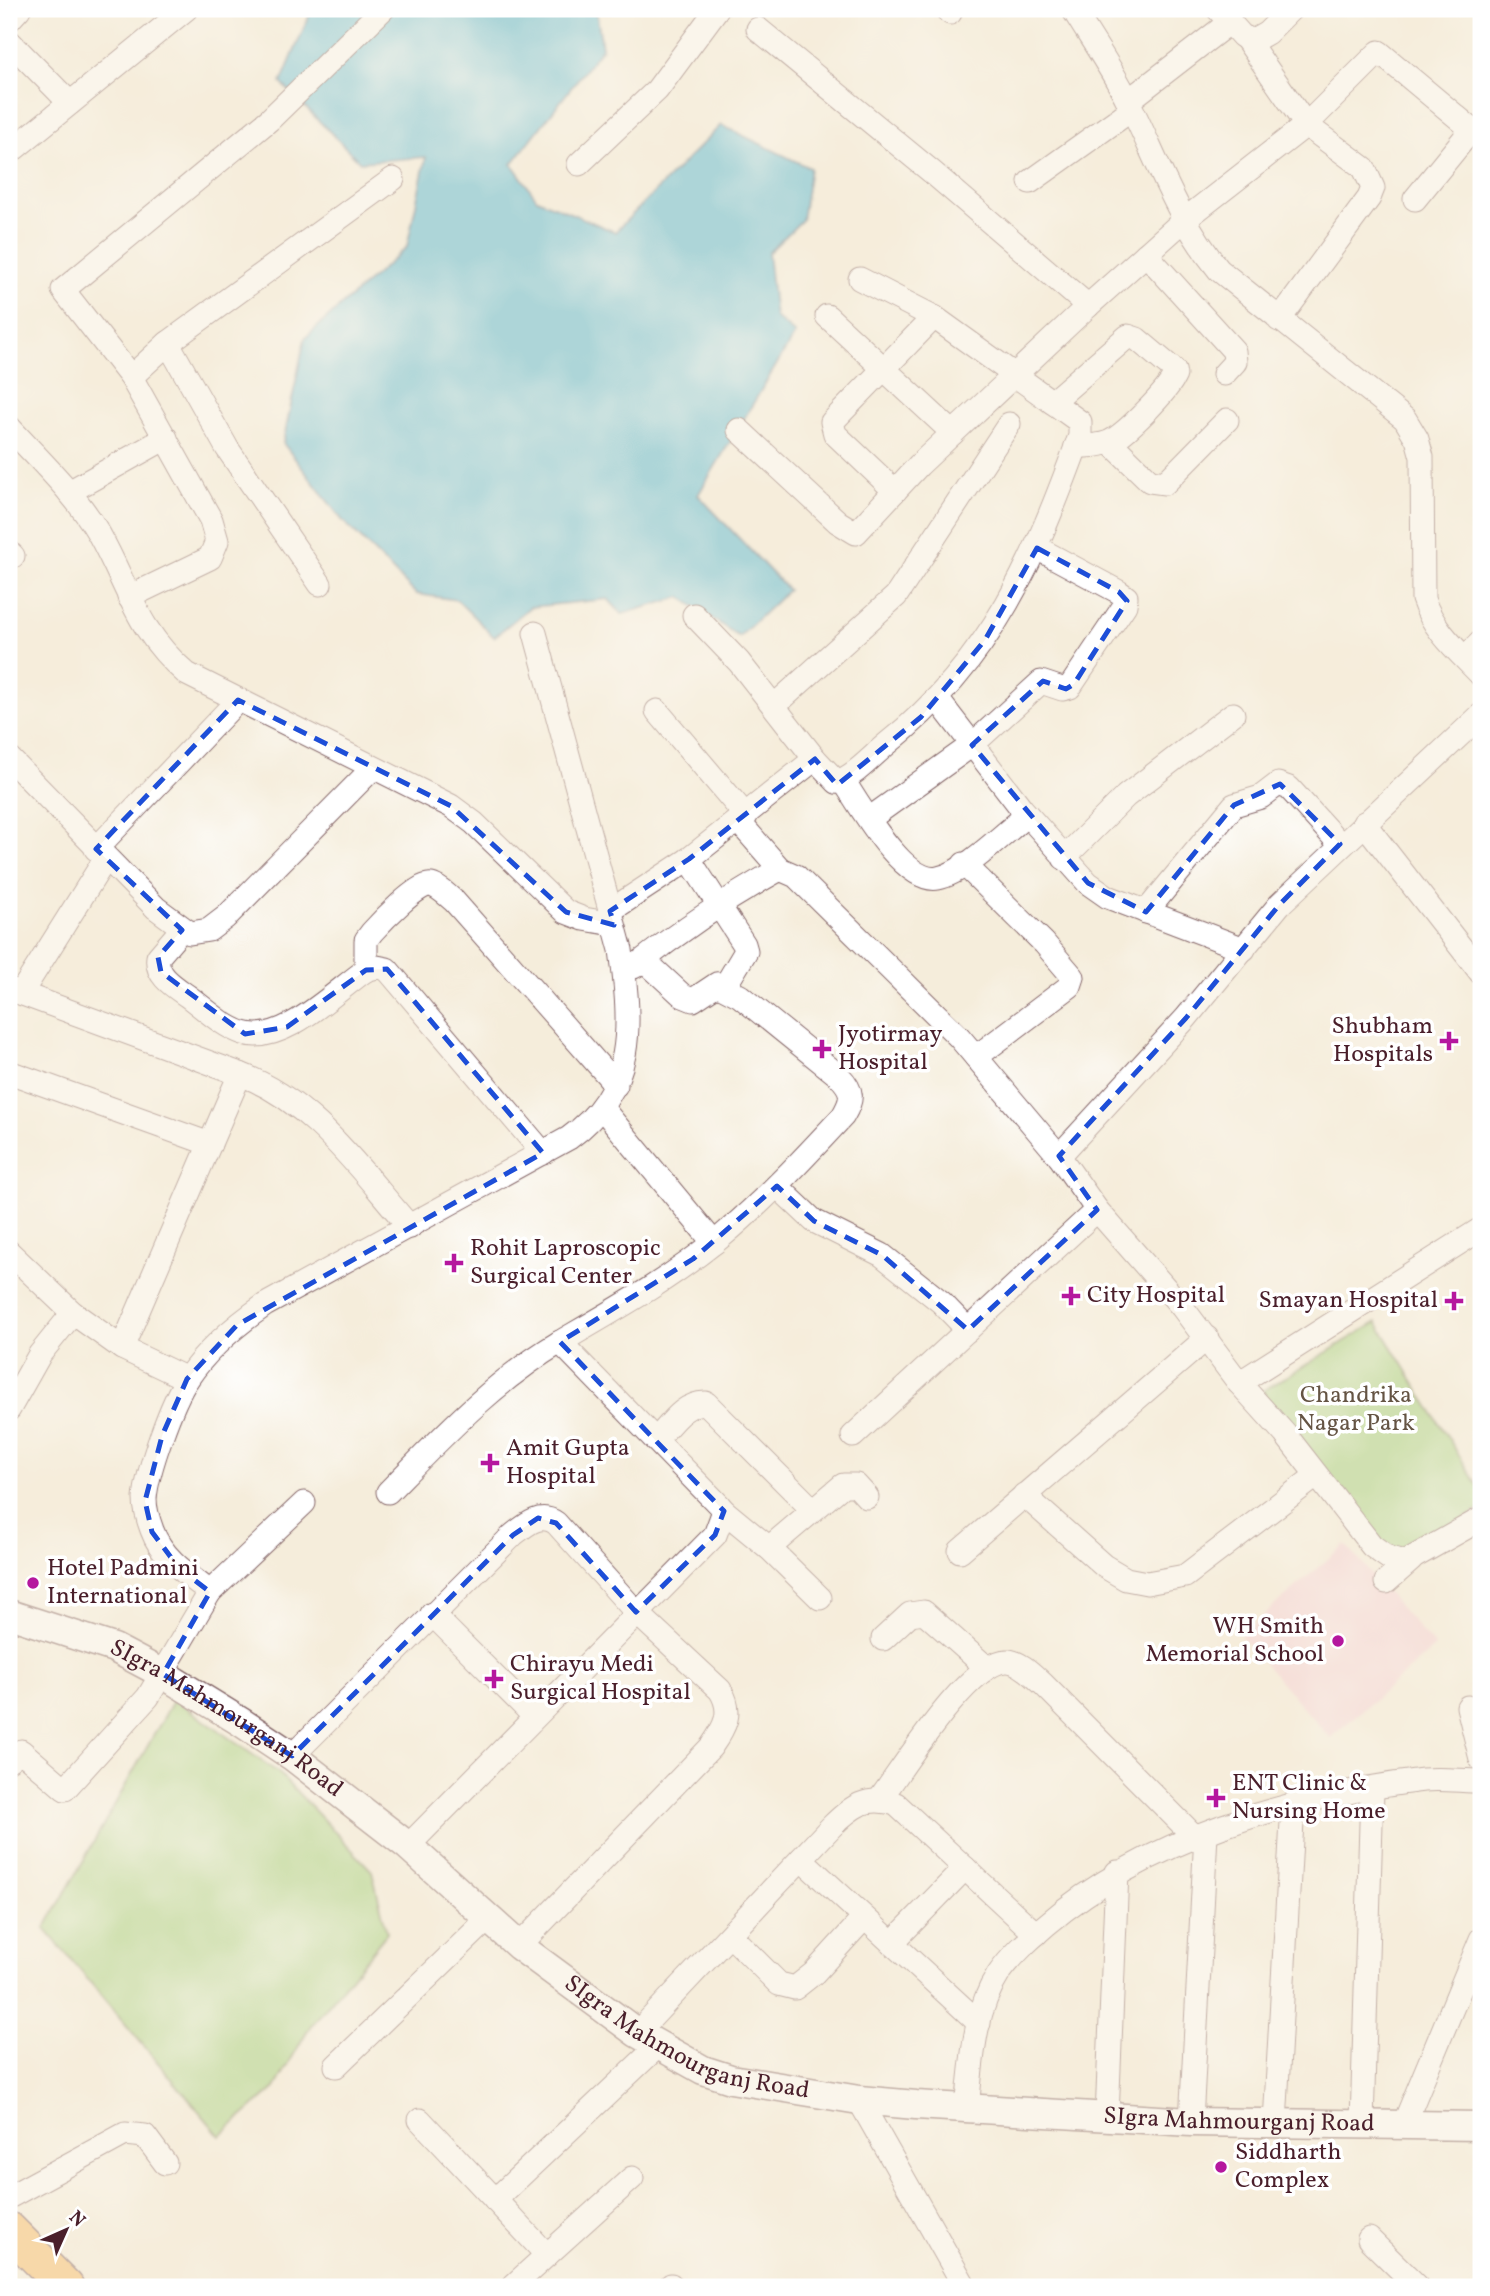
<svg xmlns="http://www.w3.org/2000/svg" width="1490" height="2296" viewBox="0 0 1490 2296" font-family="Vollkorn,serif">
  <rect width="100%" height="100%" fill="#fff"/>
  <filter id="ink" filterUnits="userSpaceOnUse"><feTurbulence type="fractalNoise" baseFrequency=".0143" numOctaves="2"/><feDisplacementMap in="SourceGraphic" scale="14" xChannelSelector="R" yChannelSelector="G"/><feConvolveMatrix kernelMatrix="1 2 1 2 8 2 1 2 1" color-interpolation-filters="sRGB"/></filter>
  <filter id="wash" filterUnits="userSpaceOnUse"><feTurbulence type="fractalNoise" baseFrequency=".00686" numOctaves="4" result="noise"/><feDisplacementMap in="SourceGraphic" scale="28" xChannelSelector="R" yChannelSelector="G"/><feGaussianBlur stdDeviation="1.57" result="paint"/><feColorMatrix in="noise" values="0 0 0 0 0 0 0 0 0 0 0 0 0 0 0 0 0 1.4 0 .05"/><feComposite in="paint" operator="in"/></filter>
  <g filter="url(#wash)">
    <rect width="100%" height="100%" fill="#f5eddb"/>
    <path fill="#f6cfd7" d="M1345,1544L1435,1647L1330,1738L1240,1636Z"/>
    <g fill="#a3d17e" stroke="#767854" stroke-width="2">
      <path d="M1377,1322L1481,1491V1509L1406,1554L1381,1546L1261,1392Z"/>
      <path d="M174,1699L280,1774L372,1871L387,1933L307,2031L275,2088L220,2136L45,1929Z"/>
    </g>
    <path fill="#57b9d5" stroke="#506c80" stroke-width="2" d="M312,9H596L602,48L512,164L537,199L615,232L721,125L810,168L802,220L768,253L775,317L795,334L698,495L788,590L739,637L681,597L622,614L608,599L530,607L494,637L457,600L416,594L343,521L283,443L305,338L407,247L426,157L360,162L281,83Z"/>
  </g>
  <g filter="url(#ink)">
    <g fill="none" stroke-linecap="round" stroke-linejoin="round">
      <g stroke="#866769" stroke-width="25">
        <g id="minor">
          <path d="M946,9L950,13"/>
          <path d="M1073,9C1091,39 1112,69 1128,101C1157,159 1177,219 1219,270L1405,419L1417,439L1422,457L1423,599C1433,630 1459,652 1481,675"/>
          <path d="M1218,9L1242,36L1253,41L1267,33L1291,9"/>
          <path d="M9,20L19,9"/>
          <path d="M758,29L932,172L1088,306"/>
          <path d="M1247,40L1306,125L1364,168L1373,188L1369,198L1279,320"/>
          <path d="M9,41L70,103"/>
          <path d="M1128,101L1230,22"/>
          <path d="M9,153L186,9"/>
          <path d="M579,164L657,90L717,9"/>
          <path d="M1030,182L1131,110"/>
          <path d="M1415,199L1472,129"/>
          <path d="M1146,254L1234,351L1235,362L1224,374"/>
          <path d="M827,316L953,433"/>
          <path d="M131,377L168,343"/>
          <path d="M1052,402L1128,336L1137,339L1174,370L1175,375C1168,391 1125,435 1109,442C1099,446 1087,446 1076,446"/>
          <path d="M9,427C40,461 76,494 99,534C130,590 136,630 187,674L451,806L474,823L566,912L584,919L613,924"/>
          <path d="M739,430L838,522L856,533L919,465L1088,306L1183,221L1306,125L1379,52L1481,137"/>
          <path d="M1110,442L1150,481L1165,483L1227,420"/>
          <path d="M895,491L835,434L832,422L934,317"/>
          <path d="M69,492L166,438"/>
          <path d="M9,552L13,556"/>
          <path d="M320,584L227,448L168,343L393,179"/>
          <path d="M129,597L210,558L217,541L211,520L131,377L63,290L269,120L383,9"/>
          <path d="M694,615L739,662L815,759L837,782C856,775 872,756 888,743C993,659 1035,559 1080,436V422L934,317L860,279"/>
          <path d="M1465,658L1481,642"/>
          <path d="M938,700L1022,809L1088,883L1108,897L1244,949"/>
          <path d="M774,706L896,596L1009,424"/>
          <path d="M657,711L746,816"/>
          <path d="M9,758L156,908L190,933L209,930L226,917L373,768"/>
          <path d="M843,780C859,804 904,885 938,878C965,873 1005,832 1027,815"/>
          <path d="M869,819L972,745L1041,682L1062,689L1070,687L1125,605L1126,597L1119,592L1037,548"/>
          <path d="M739,822L780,869"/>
          <path d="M1364,823L1481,973"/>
          <path d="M96,849L238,700"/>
          <path d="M1064,858L1126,796L1233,714"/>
          <path d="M689,859L744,944L746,951L725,986"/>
          <path d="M964,864L1044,943L1073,977L1070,986L976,1057"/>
          <path d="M610,911L689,859L815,759"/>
          <path d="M1146,912L1234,805L1261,797L1278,784L1289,788L1340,844"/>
          <path d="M182,929L158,957C155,976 175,987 189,997C205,1009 224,1027 243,1033C283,1046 335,991 366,970L377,967L387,969L543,1153"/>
          <path d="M634,967C681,930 728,898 780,869L796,876L959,1037L1059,1156L1097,1210L1182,1307L1239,1383L1285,1434L1372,1546L1389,1558L1405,1562L1481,1519"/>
          <path d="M366,970V940L372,932C381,922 419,882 431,885C439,887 447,895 454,901L616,1085"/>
          <path d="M9,989L240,1074L122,1348L73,1313L40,1354L9,1409"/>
          <path d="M21,993L106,858"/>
          <path d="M9,1072L210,1144"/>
          <path d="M240,1074C313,1101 359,1169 410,1227"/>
          <path d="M602,1108L714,1243"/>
          <path d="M1059,1156L1186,1018L1280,904L1481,715"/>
          <path d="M777,1186L814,1221L882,1255L941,1302L968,1330"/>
          <path d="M9,1252L73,1313"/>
          <path d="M122,1348L187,1379"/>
          <path d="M1239,1383L1481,1229"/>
          <path d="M853,1436L1097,1210"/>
          <path d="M656,1440C670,1425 684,1402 706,1403L812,1509"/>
          <path d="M388,1492C442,1437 493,1382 560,1342"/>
          <path d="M1024,1495L1104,1566L1126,1579L1147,1583L1185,1576L1316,1476"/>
          <path d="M724,1511L769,1548L843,1485H856L867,1497"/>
          <path d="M769,1548L820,1598"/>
          <path d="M960,1551L1207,1338"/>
          <path d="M1386,1582L1411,1560"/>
          <path d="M210,1592C188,1575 162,1558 152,1530C149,1522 145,1508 145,1499C147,1471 172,1401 188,1378C208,1348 236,1325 265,1305L569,1138C637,1089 631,1025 621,950L535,633"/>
          <path d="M432,1614L534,1716"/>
          <path d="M883,1639L910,1614L924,1612L986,1667"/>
          <path d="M1468,1707L1481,1759"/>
          <path d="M292,1756L513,1535C527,1524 540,1512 556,1523L636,1612L720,1690C734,1712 725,1727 711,1747L519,1946"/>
          <path d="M9,1760L21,1751L65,1789L148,1697L210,1592L304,1503"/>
          <path d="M880,1799C903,1768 969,1661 1007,1661C1020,1661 1033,1675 1043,1684L1196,1838"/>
          <path d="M408,1846L715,1535L724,1511L719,1505L560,1342C615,1310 672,1278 721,1237C765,1200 804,1158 843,1116C853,1099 854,1091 839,1076L740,996L717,984L693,1000L683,996L644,960"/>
          <path d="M801,1859L979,2023"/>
          <path d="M730,1935L779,1984L795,1988L814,1973L864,1918"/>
          <path d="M892,1943L965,1868"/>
          <path d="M637,2033L831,1827C852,1806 866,1795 896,1804L1036,1934"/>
          <path d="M336,2066L488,1919"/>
          <path d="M859,2100L965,2287"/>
          <path d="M967,2108C972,2064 973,2013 998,1975C1011,1956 1029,1940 1046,1925C1147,1838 1293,1796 1423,1780C1442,1778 1462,1781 1481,1781"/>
          <path d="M1107,2117L1117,1872"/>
          <path d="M420,2120L547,2255L632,2178"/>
          <path d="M1191,2122L1206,1834"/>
          <path d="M1275,2123L1293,1804"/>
          <path d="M1362,2123L1372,1790"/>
          <path d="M1404,2124L1481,1939"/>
          <path d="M9,2197L125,2134L145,2136L165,2163"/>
          <path d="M495,2200L658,2046"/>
          <path d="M1369,2239L1418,2287"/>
          <path d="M513,2286L547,2255"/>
          <path d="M669,2287L671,2285L673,2287"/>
        </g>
      </g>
      <g stroke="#866769" stroke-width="31">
        <g id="tertiary">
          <path id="s1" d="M9,1614L114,1648L163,1674L241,1722L292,1756L408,1846L519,1946L637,2033L703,2070L731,2079L859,2100L916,2105L1191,2122L1481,2126"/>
        </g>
      </g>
      <g stroke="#866769" stroke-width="38">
        <path id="primary" d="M9,2230L66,2287"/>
      </g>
      <use href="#minor" stroke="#fff" stroke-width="23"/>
      <use href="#tertiary" stroke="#fff" stroke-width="28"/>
      <use href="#primary" stroke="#f9be6d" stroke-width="35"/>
    </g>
  </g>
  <path d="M0 0H1490V2296H0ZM1037,548L1119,592L1127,601L1074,684L1066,689L1043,681L972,745L1088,883L1146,912L1234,805L1280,784L1340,844L1280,904L1186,1018L1059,1156L1097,1210L968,1330L882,1255L814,1221L777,1186L693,1259L560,1342L724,1511L715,1535L636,1612L556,1523L538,1518L513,1535L292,1756L163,1674L210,1592L179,1568L152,1532L145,1501L162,1436L187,1379L237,1325L543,1153L387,969L366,970L287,1027L245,1034L161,972L158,957L182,930L96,849L238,700L451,806L566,912L614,925L610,911L689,859L815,759L837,785L921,717L985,640Z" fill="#f5eddb" fill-opacity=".55" fill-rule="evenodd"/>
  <path fill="none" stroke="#1d4ed8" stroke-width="5" stroke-dasharray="14 9" stroke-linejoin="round" d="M1037,548L1119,592L1127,601L1074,684L1066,689L1043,681L972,745L1088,883L1146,912L1234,805L1280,784L1340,844L1280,904L1186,1018L1059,1156L1097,1210L968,1330L882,1255L814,1221L777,1186L693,1259L560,1342L724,1511L715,1535L636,1612L556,1523L538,1518L513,1535L292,1756L163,1674L210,1592L179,1568L152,1532L145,1501L162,1436L187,1379L237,1325L543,1153L387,969L366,970L287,1027L245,1034L161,972L158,957L182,930L96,849L238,700L451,806L566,912L614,925L610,911L689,859L815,759L837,785L921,717L985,640Z"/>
  <g fill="#b5179e" stroke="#fff" stroke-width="2.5">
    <path d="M1445.5 1030.5h7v7h7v7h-7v7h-7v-7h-7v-7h7z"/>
    <path d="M818.5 1038.5h7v7h7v7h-7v7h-7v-7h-7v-7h7z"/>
    <path d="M450.5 1252.5h7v7h7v7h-7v7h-7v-7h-7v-7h7z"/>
    <path d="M1067.5 1285.5h7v7h7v7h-7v7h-7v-7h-7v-7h7z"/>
    <path d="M1450.5 1290.5h7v7h7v7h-7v7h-7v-7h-7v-7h7z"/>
    <path d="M486.5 1452.5h7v7h7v7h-7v7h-7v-7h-7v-7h7z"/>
    <circle cx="33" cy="1583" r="7"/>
    <circle cx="1338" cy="1641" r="7"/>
    <path d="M490.5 1668.5h7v7h7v7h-7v7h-7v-7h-7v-7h7z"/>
    <path d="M1212.5 1787.5h7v7h7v7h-7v7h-7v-7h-7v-7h7z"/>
    <circle cx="1221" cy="2167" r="7"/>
  </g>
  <g text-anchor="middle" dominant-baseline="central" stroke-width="7" stroke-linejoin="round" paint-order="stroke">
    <g font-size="24" fill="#4a1f2b" stroke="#fff" text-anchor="start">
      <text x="1433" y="1027" text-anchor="end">Shubham<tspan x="1433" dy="28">Hospitals</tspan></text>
      <text x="838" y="1035">Jyotirmay<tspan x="838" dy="28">Hospital</tspan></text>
      <text x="470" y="1249">Rohit Laproscopic<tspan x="470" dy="28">Surgical Center</tspan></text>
      <text x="1087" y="1296">City Hospital</text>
      <text x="1438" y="1301" text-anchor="end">Smayan Hospital</text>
      <text x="506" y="1449">Amit Gupta<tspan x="506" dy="28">Hospital</tspan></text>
      <text x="47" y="1569">Hotel Padmini<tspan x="47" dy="28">International</tspan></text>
      <text x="1324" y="1627" text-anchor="end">WH Smith<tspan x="1324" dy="28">Memorial School</tspan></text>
      <text x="510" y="1665">Chirayu Medi<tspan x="510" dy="28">Surgical Hospital</tspan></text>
      <text x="1232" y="1784">ENT Clinic &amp;<tspan x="1232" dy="28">Nursing Home</tspan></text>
      <text x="1235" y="2153">Siddharth<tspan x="1235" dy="28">Complex</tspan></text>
    </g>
    <g font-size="24" fill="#655444" stroke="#fff">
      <text x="1356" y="1396">Chandrika<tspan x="1356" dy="28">Nagar Park</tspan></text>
    </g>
    <g font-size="24" fill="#4a1f2b" stroke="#fff">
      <text stroke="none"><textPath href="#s1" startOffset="243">SIgra Mahmourganj Road</textPath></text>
      <text stroke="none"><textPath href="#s1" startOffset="810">SIgra Mahmourganj Road</textPath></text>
      <text stroke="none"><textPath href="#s1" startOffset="1377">SIgra Mahmourganj Road</textPath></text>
    </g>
  </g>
  <rect width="1490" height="2296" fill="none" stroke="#fff" stroke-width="35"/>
  <g transform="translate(66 2230) rotate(45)" stroke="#ffffff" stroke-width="5" paint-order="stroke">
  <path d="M0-5L12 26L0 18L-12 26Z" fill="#4a1f2b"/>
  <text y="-10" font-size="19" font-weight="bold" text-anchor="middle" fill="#4a1f2b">N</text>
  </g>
</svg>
